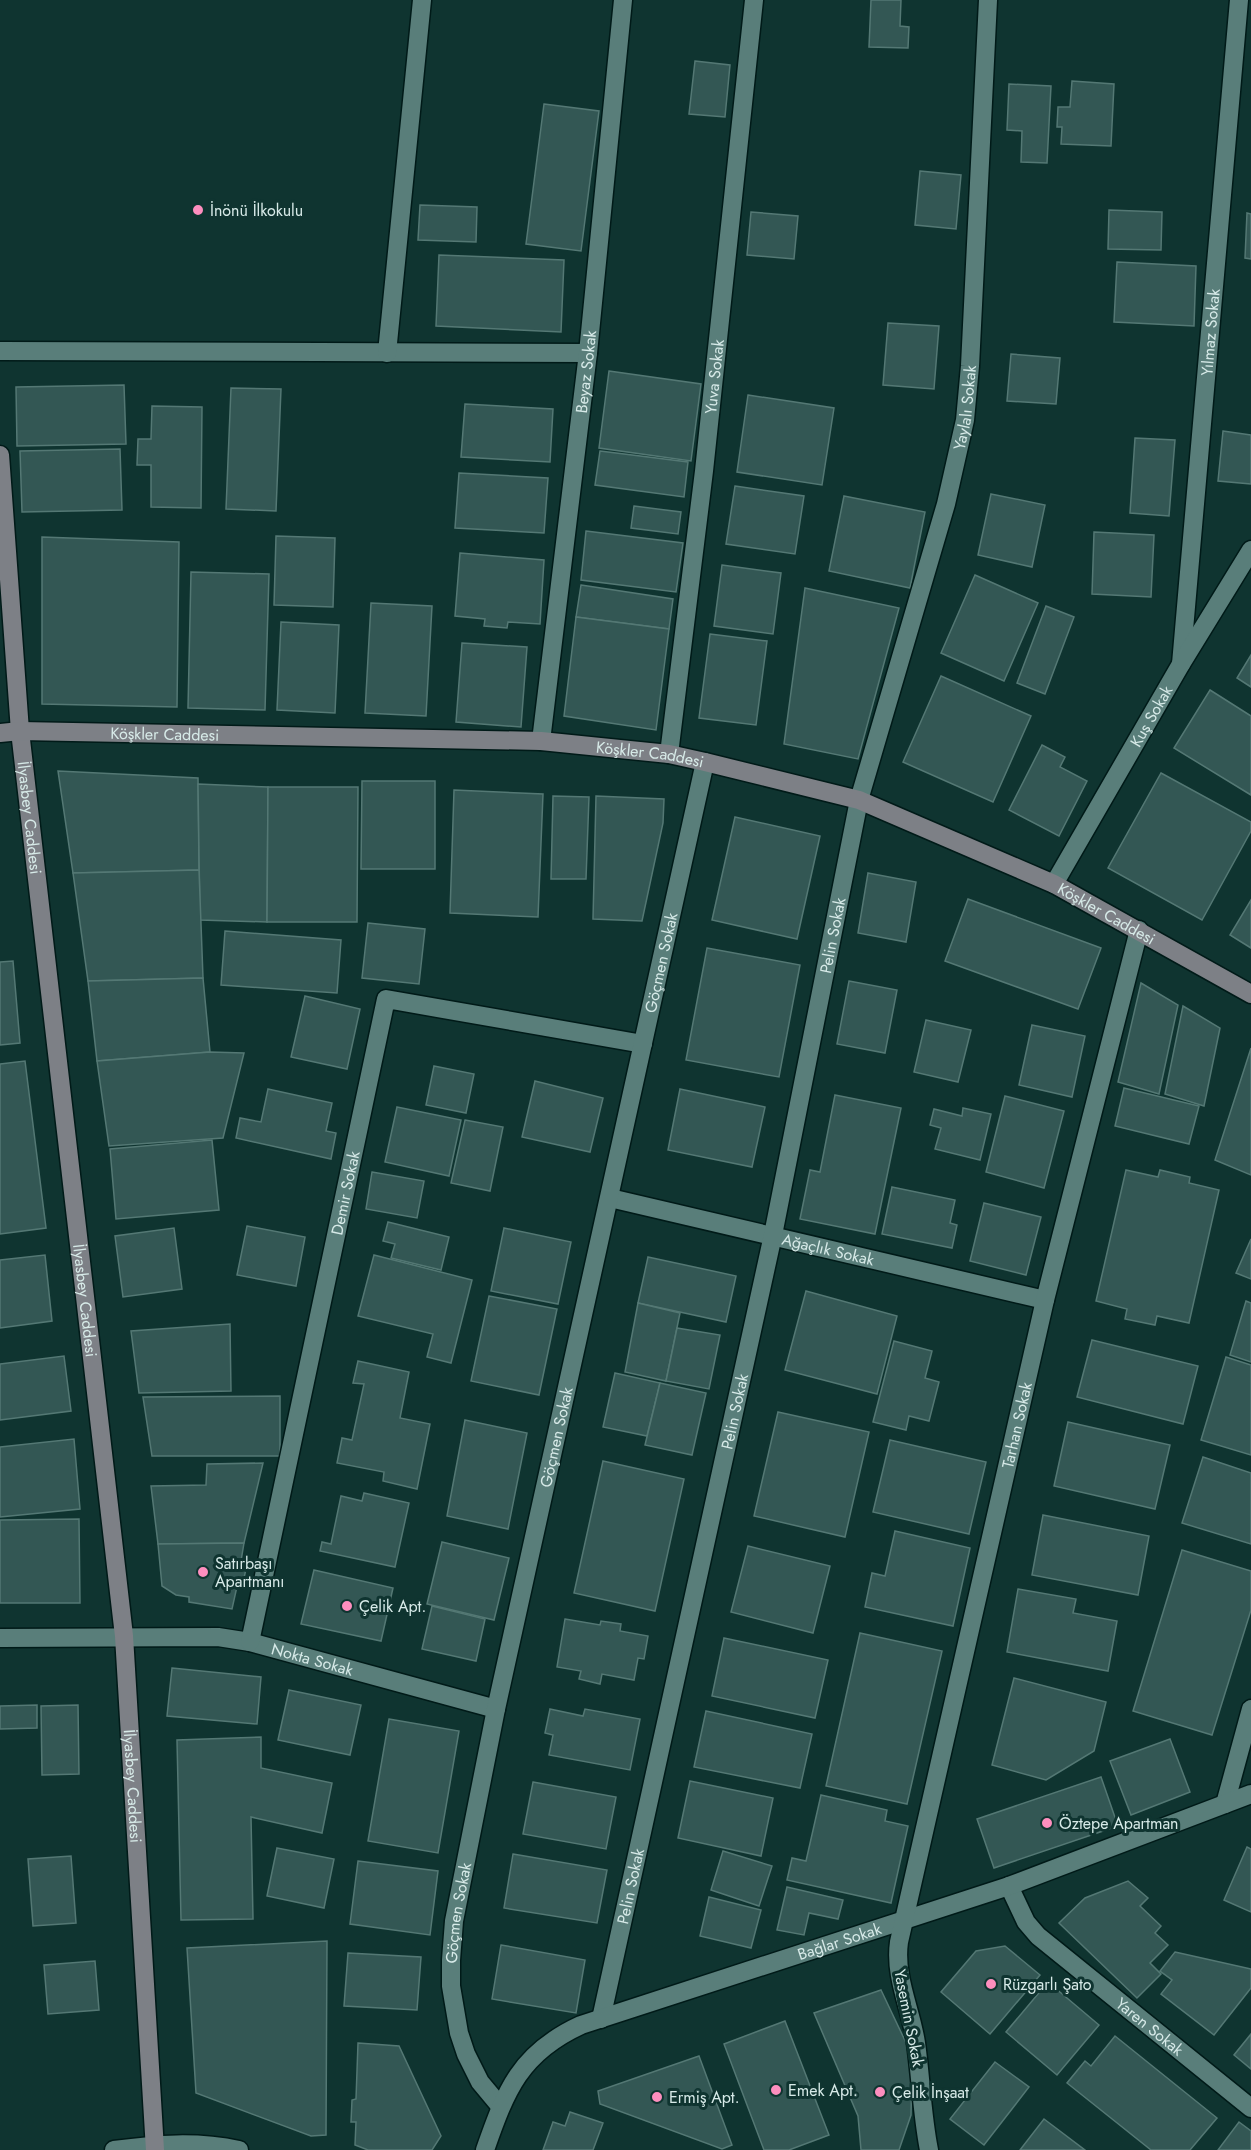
<svg xmlns="http://www.w3.org/2000/svg" width="1251" height="2150" viewBox="0 0 1251 2150" font-family="Jost,sans-serif">
  <rect width="100%" height="100%" fill="#0f3430"/>
  <g fill="#335754" stroke="#547874" stroke-width="1.5">
    <path d="M871,0H901L900,26L909,27L908,48L869,47Z"/>
    <path d="M695,61L730,65L725,117L689,114Z"/>
    <path d="M1072,81L1114,84L1111,146L1061,144L1062,127H1057L1058,107H1070Z"/>
    <path d="M1009,84L1051,86L1047,163L1021,162L1022,131L1007,130Z"/>
    <path d="M544,104L599,111L581,251L526,244Z"/>
    <path d="M920,171L961,175L956,229L915,225Z"/>
    <path d="M420,205L477,207L476,242L418,240Z"/>
    <path d="M1109,210L1162,212L1161,250L1108,249Z"/>
    <path d="M751,212L798,216L794,259L747,255Z"/>
    <path d="M1247,213L1251,214V259L1245,258Z"/>
    <path d="M439,255L564,260L561,332L436,326Z"/>
    <path d="M1117,262L1196,266L1194,326L1114,322Z"/>
    <path d="M888,323L939,326L934,389L883,385Z"/>
    <path d="M1011,354L1060,358L1056,404L1007,401Z"/>
    <path d="M609,371L701,384L691,461L599,448Z"/>
    <path d="M124,385L126,444L17,446L16,387Z"/>
    <path d="M231,388L281,389L276,511L226,509Z"/>
    <path d="M748,395L834,408L822,485L737,472Z"/>
    <path d="M465,404L553,409L550,462L461,457Z"/>
    <path d="M152,406L202,407L201,508L151,507V465H137L138,439H151Z"/>
    <path d="M1223,431L1251,435V484L1218,481Z"/>
    <path d="M1135,438L1175,440L1169,516L1130,513Z"/>
    <path d="M120,449L122,510L22,512L20,451Z"/>
    <path d="M600,451L688,462L684,497L595,485Z"/>
    <path d="M459,473L548,478L544,533L455,528Z"/>
    <path d="M735,486L804,496L795,554L726,544Z"/>
    <path d="M991,494L1045,505L1032,567L978,555Z"/>
    <path d="M844,496L925,512L910,588L829,571Z"/>
    <path d="M634,506L681,512L678,534L631,528Z"/>
    <path d="M586,531L683,543L676,592L581,580Z"/>
    <path d="M1094,532L1154,535L1151,597L1092,594Z"/>
    <path d="M276,536L335,538L333,607L274,605Z"/>
    <path d="M42,537L179,542L177,707L42,704Z"/>
    <path d="M460,553L544,560L540,624L508,622L507,628L484,626L485,619L455,616Z"/>
    <path d="M722,565L781,573L773,634L714,626Z"/>
    <path d="M191,572L269,574L265,710L188,708Z"/>
    <path d="M975,575L1038,603L1004,681L941,653Z"/>
    <path d="M581,585L673,599L669,629L576,617Z"/>
    <path d="M805,588L899,608L858,759L784,744Z"/>
    <path d="M371,603L432,606L426,716L365,713Z"/>
    <path d="M1046,606L1074,617L1045,694L1017,683Z"/>
    <path d="M576,617L669,629L656,730L564,716Z"/>
    <path d="M281,622L339,625L335,713L277,710Z"/>
    <path d="M710,634L767,641L756,725L699,718Z"/>
    <path d="M462,643L527,647L521,727L456,722Z"/>
    <path d="M1251,655V687L1237,678Z"/>
    <path d="M941,676L1031,716L993,802L903,762Z"/>
    <path d="M1210,690L1251,716V795L1174,748Z"/>
    <path d="M1042,745L1065,757L1060,767L1087,781L1059,836L1009,810Z"/>
    <path d="M58,771L198,778L199,870L73,873Z"/>
    <path d="M1161,773L1251,822V831L1202,920L1108,868Z"/>
    <path d="M362,781H435V869H361Z"/>
    <path d="M198,784L268,787L267,922L200,920Z"/>
    <path d="M268,787H358L357,922H267Z"/>
    <path d="M454,790L543,794L538,917L450,913Z"/>
    <path d="M553,796L589,797L586,879H551Z"/>
    <path d="M596,796L664,799L663,823L642,921L593,919Z"/>
    <path d="M735,817L820,836L797,939L712,920Z"/>
    <path d="M199,870L203,978L88,981L73,873Z"/>
    <path d="M868,873L916,882L906,942L858,933Z"/>
    <path d="M968,899L1101,948L1078,1009L945,961Z"/>
    <path d="M1251,900V948L1230,935Z"/>
    <path d="M368,923L425,929L419,984L362,978Z"/>
    <path d="M225,931L341,940L337,993L221,985Z"/>
    <path d="M707,948L800,965L779,1077L686,1060Z"/>
    <path d="M13,961L20,1043L0,1045V962Z"/>
    <path d="M203,978L210,1052L97,1061L88,981Z"/>
    <path d="M849,981L897,990L885,1053L837,1044Z"/>
    <path d="M1141,983L1178,1005L1159,1094L1118,1082Z"/>
    <path d="M305,996L360,1009L347,1069L291,1057Z"/>
    <path d="M1183,1006L1220,1028L1204,1106L1165,1094Z"/>
    <path d="M926,1020L971,1030L958,1082L914,1072Z"/>
    <path d="M1032,1025L1085,1036L1072,1097L1019,1085Z"/>
    <path d="M1251,1048V1175L1215,1160Z"/>
    <path d="M210,1052L244,1053L223,1138L109,1146L97,1061Z"/>
    <path d="M25,1061L46,1228L0,1234V1064Z"/>
    <path d="M434,1066L474,1074L466,1113L426,1105Z"/>
    <path d="M535,1081L603,1098L590,1152L522,1137Z"/>
    <path d="M1124,1088L1199,1106L1189,1144L1115,1126Z"/>
    <path d="M268,1089L332,1103L326,1131L336,1133L331,1159L236,1138L240,1118L261,1122Z"/>
    <path d="M680,1089L765,1107L752,1167L668,1150Z"/>
    <path d="M835,1095L901,1108L875,1234L800,1219L810,1170L820,1172Z"/>
    <path d="M1005,1096L1064,1111L1044,1188L986,1172Z"/>
    <path d="M397,1107L461,1120L449,1176L385,1162Z"/>
    <path d="M963,1108L991,1114L980,1160L935,1149L941,1128L930,1125L934,1109L962,1116Z"/>
    <path d="M465,1120L503,1127L490,1191L451,1183Z"/>
    <path d="M212,1140L219,1210L116,1219L110,1149Z"/>
    <path d="M1126,1170L1158,1177L1160,1170L1190,1177L1189,1183L1219,1190L1189,1323L1157,1316L1155,1325L1125,1319L1127,1309L1096,1301Z"/>
    <path d="M372,1172L424,1181L417,1218L366,1209Z"/>
    <path d="M892,1187L955,1200L950,1223L957,1225L952,1248L882,1234Z"/>
    <path d="M984,1203L1041,1217L1026,1275L970,1261Z"/>
    <path d="M388,1222L449,1237L441,1270L391,1258L395,1244L383,1241Z"/>
    <path d="M247,1226L305,1237L296,1286L237,1275Z"/>
    <path d="M174,1228L182,1289L123,1297L115,1236Z"/>
    <path d="M504,1228L571,1242L558,1304L491,1291Z"/>
    <path d="M1251,1239V1279L1236,1273Z"/>
    <path d="M45,1255L52,1321L0,1328V1260Z"/>
    <path d="M374,1255L472,1280L451,1363L427,1357L433,1334L358,1316Z"/>
    <path d="M648,1257L736,1276L726,1322L638,1303Z"/>
    <path d="M806,1291L897,1316L877,1394L785,1370Z"/>
    <path d="M489,1296L557,1309L539,1395L471,1381Z"/>
    <path d="M1246,1301L1251,1303V1362L1230,1355Z"/>
    <path d="M638,1303L680,1313L666,1381L625,1372Z"/>
    <path d="M230,1324L231,1391L139,1393L131,1331Z"/>
    <path d="M677,1328L720,1335L709,1389L666,1381Z"/>
    <path d="M1092,1340L1198,1366L1183,1424L1077,1397Z"/>
    <path d="M894,1341L932,1351L925,1378L939,1382L929,1421L909,1416L906,1430L873,1422Z"/>
    <path d="M64,1356L71,1411L0,1420V1364Z"/>
    <path d="M1226,1357L1251,1365V1455L1201,1440Z"/>
    <path d="M358,1361L409,1372L400,1418L430,1424L417,1489L383,1481L384,1472L337,1463L342,1438L352,1440L364,1384L353,1383Z"/>
    <path d="M615,1373L660,1383L647,1436L603,1427Z"/>
    <path d="M660,1383L706,1393L692,1455L645,1445Z"/>
    <path d="M280,1396V1456H152L143,1397Z"/>
    <path d="M778,1412L869,1432L845,1537L754,1516Z"/>
    <path d="M465,1420L527,1433L508,1529L447,1516Z"/>
    <path d="M1068,1422L1170,1445L1155,1509L1054,1486Z"/>
    <path d="M74,1439L80,1509L0,1517V1447Z"/>
    <path d="M890,1440L986,1462L969,1534L873,1512Z"/>
    <path d="M1203,1457L1251,1473V1544L1182,1523Z"/>
    <path d="M603,1461L684,1479L655,1611L574,1593Z"/>
    <path d="M263,1463L244,1543L158,1544L151,1486L206,1485L207,1464Z"/>
    <path d="M364,1493L409,1503L395,1567L320,1551L322,1542L331,1544L341,1496L362,1501Z"/>
    <path d="M1043,1515L1149,1536L1138,1595L1032,1575Z"/>
    <path d="M79,1519L80,1603H0V1520Z"/>
    <path d="M895,1531L970,1548L953,1626L865,1607L872,1573L885,1576Z"/>
    <path d="M442,1542L509,1558L494,1620L427,1604Z"/>
    <path d="M244,1543L241,1561H248L243,1582H238L232,1609L189,1602V1597L176,1595L162,1586L158,1544Z"/>
    <path d="M748,1546L830,1566L813,1633L731,1612Z"/>
    <path d="M1182,1550L1251,1571V1610L1212,1735L1133,1711Z"/>
    <path d="M314,1570L393,1588L381,1641L301,1624Z"/>
    <path d="M1018,1589L1076,1599L1073,1613L1117,1621L1108,1671L1007,1652Z"/>
    <path d="M432,1606L485,1619L476,1661L422,1649Z"/>
    <path d="M565,1619L600,1625L601,1621L621,1624L620,1631L648,1636L644,1659L638,1658L634,1680L602,1674L600,1684L579,1679L581,1671L557,1667Z"/>
    <path d="M860,1633L942,1651L907,1804L826,1786Z"/>
    <path d="M724,1638L828,1660L815,1718L712,1696Z"/>
    <path d="M172,1668L261,1677L257,1724L167,1716Z"/>
    <path d="M1014,1678L1106,1702L1094,1751L1046,1780L992,1765Z"/>
    <path d="M289,1690L361,1705L350,1755L278,1740Z"/>
    <path d="M37,1705V1728L0,1729V1706Z"/>
    <path d="M78,1705L79,1774L42,1775L41,1706Z"/>
    <path d="M550,1709L583,1716L585,1709L640,1719L630,1770L549,1755L553,1735L545,1733Z"/>
    <path d="M706,1711L812,1734L800,1788L694,1767Z"/>
    <path d="M389,1719L459,1731L438,1853L368,1841Z"/>
    <path d="M261,1737V1768L332,1783L322,1833L251,1817L253,1919L181,1920L177,1740Z"/>
    <path d="M1170,1739L1190,1792L1131,1815L1110,1761Z"/>
    <path d="M1101,1777L1118,1826L994,1868L977,1819Z"/>
    <path d="M690,1781L773,1798L761,1856L678,1838Z"/>
    <path d="M533,1782L616,1797L606,1849L523,1834Z"/>
    <path d="M821,1795L887,1810L885,1821L908,1826L891,1903L787,1880L792,1858L806,1861Z"/>
    <path d="M1247,1847L1251,1849V1912L1224,1900Z"/>
    <path d="M277,1848L334,1859L324,1908L267,1896Z"/>
    <path d="M723,1851L772,1866L759,1906L711,1890Z"/>
    <path d="M513,1854L607,1870L597,1923L504,1908Z"/>
    <path d="M71,1856L76,1923L33,1926L28,1859Z"/>
    <path d="M358,1861L438,1871L430,1935L350,1924Z"/>
    <path d="M1128,1881L1148,1898L1140,1906L1161,1926L1155,1933L1168,1945L1150,1963L1161,1974L1137,1998L1059,1923L1085,1898Z"/>
    <path d="M787,1887L843,1900L838,1919L809,1913L804,1935L777,1930Z"/>
    <path d="M709,1897L761,1910L751,1948L700,1936Z"/>
    <path d="M327,1941L326,2135L311,2136L196,2093L187,1948Z"/>
    <path d="M501,1945L585,1960L576,2013L492,1999Z"/>
    <path d="M1005,1946L1040,1975L990,2034L941,1992L976,1951Z"/>
    <path d="M1175,1952L1251,1969V1988L1214,2035L1161,1994L1172,1980L1160,1971Z"/>
    <path d="M348,1953L421,1957L417,2010L344,2006Z"/>
    <path d="M95,1961L99,2010L48,2014L44,1965Z"/>
    <path d="M1048,1982L1099,2025L1057,2075L1006,2032Z"/>
    <path d="M881,1990L909,2049L912,2069L911,2115L899,2150H861L858,2116L814,2013Z"/>
    <path d="M785,2021L829,2135L789,2150H764L724,2044Z"/>
    <path d="M1251,2034V2069L1234,2055Z"/>
    <path d="M1115,2036L1217,2118L1190,2150H1151L1067,2083L1085,2061L1091,2066Z"/>
    <path d="M358,2043L399,2046L441,2136L432,2150H368L355,2145L356,2122H351L352,2100L356,2099Z"/>
    <path d="M699,2056L732,2145L722,2149L600,2104L598,2091Z"/>
    <path d="M995,2062L1029,2087L984,2145L950,2119Z"/>
    <path d="M570,2112L603,2123L593,2150H543L553,2122L565,2126Z"/>
    <path d="M1044,2119L1085,2150H1020Z"/>
    <path d="M1239,2122L1251,2131V2150H1218Z"/>
  </g>
  <g fill="none" stroke-linecap="round" stroke-linejoin="round">
    <g stroke="#001a18" stroke-width="21">
      <g id="street">
        <path d="M0,351L588,353"/>
        <path d="M387,353L422,0"/>
        <path id="s1" d="M1181,664L1239,0"/>
        <path id="s2" d="M541,741L588,353L623,0"/>
        <path id="s3" d="M669,754L704,471L754,0"/>
        <path id="s4" d="M1054,884L1181,664L1251,550"/>
        <path id="s5" d="M610,1198L1045,1300"/>
        <path id="s6" d="M0,1638L218,1637L250,1642L496,1709"/>
        <path id="s7" d="M250,1642L386,999L643,1044"/>
        <path d="M1225,1804L1251,1709"/>
        <path id="s8" d="M1009,1886L1026,1922L1038,1936L1251,2108"/>
        <path id="s9" d="M601,2019L773,1235L859,800L946,504L965,420L970,366L988,0"/>
        <path id="s10" d="M500,2106L480,2082L466,2054L459,2033L451,1986V1960L454,1921L496,1709L705,762"/>
        <path d="M114,2150C157,2144 197,2141 239,2150"/>
        <path id="s11" d="M485,2150C506,2090 520,2053 581,2025L1009,1886L1251,1794"/>
        <path id="s12" d="M929,2150C922,2115 921,2079 916,2043C911,2009 894,1977 899,1942L1045,1300L1139,930"/>
      </g>
    </g>
    <g stroke="#001a18" stroke-width="21">
      <g id="secondary">
        <path id="s13" d="M0,455L20,731L124,1636L155,2150"/>
        <path id="s14" d="M0,733L20,731L541,741L669,754L705,762L859,800L1054,884L1251,994"/>
      </g>
    </g>
    <use href="#street" stroke="#597e7a" stroke-width="18"/>
    <use href="#secondary" stroke="#7d8086" stroke-width="18"/>
  </g>
  <g fill="#fd8ebe" stroke="#0f3430" stroke-width="2">
    <circle cx="198" cy="210" r="6"/>
    <circle cx="203" cy="1572" r="6"/>
    <circle cx="347" cy="1606" r="6"/>
    <circle cx="1047" cy="1823" r="6"/>
    <circle cx="991" cy="1984" r="6"/>
    <circle cx="776" cy="2090" r="6"/>
    <circle cx="880" cy="2092" r="6"/>
    <circle cx="657" cy="2097" r="6"/>
  </g>
  <g text-anchor="middle" dominant-baseline="central" stroke-width="6" stroke-linejoin="round" paint-order="stroke">
    <g font-size="16" fill="#d7eae8" stroke="#0f3430" text-anchor="start">
      <text x="210" y="210">İnönü İlkokulu</text>
      <text x="215" y="1563">Satırbaşı<tspan x="215" dy="18">Apartmanı</tspan></text>
      <text x="359" y="1606">Çelik Apt.</text>
      <text x="1059" y="1823">Öztepe Apartman</text>
      <text x="1003" y="1984">Rüzgarlı Şato</text>
      <text x="788" y="2090">Emek Apt.</text>
      <text x="892" y="2092">Çelik İnşaat</text>
      <text x="669" y="2097">Ermiş Apt.</text>
    </g>
    <g font-size="16" fill="#d7eae8" stroke="#0f3430">
      <text stroke="none"><textPath href="#s1" startOffset="333">Yılmaz Sokak</textPath></text>
      <text stroke="none"><textPath href="#s2" startOffset="372">Beyaz Sokak</textPath></text>
      <text stroke="none"><textPath href="#s3" startOffset="380">Yuva Sokak</textPath></text>
      <text stroke="none"><textPath href="#s9" startOffset="1653">Yaylalı Sokak</textPath></text>
      <text stroke="none"><textPath href="#s4" startOffset="194">Kuş Sokak</textPath></text>
      <text stroke="none"><textPath href="#s14" startOffset="165">Köşkler Caddesi</textPath></text>
      <text stroke="none"><textPath href="#s14" startOffset="651">Köşkler Caddesi</textPath></text>
      <text stroke="none"><textPath href="#s13" startOffset="364">İlyasbey Caddesi</textPath></text>
      <text stroke="none"><textPath href="#s14" startOffset="1138">Köşkler Caddesi</textPath></text>
      <text stroke="none"><textPath href="#s9" startOffset="1108">Pelin Sokak</textPath></text>
      <text stroke="none"><textPath href="#s10" startOffset="1178">Göçmen Sokak</textPath></text>
      <text stroke="none"><textPath href="#s7" startOffset="459">Demir Sokak</textPath></text>
      <text stroke="none"><textPath href="#s5" startOffset="224">Ağaçlık Sokak</textPath></text>
      <text stroke="none"><textPath href="#s13" startOffset="850">İlyasbey Caddesi</textPath></text>
      <text stroke="none"><textPath href="#s9" startOffset="622">Pelin Sokak</textPath></text>
      <text stroke="none"><textPath href="#s12" startOffset="741">Tarhan Sokak</textPath></text>
      <text stroke="none"><textPath href="#s10" startOffset="692">Göçmen Sokak</textPath></text>
      <text stroke="none"><textPath href="#s6" startOffset="315">Nokta Sokak</textPath></text>
      <text stroke="none"><textPath href="#s13" startOffset="1338">İlyasbey Caddesi</textPath></text>
      <text stroke="none"><textPath href="#s9" startOffset="136">Pelin Sokak</textPath></text>
      <text stroke="none"><textPath href="#s10" startOffset="206">Göçmen Sokak</textPath></text>
      <text stroke="none"><textPath href="#s11" startOffset="435">Bağlar Sokak</textPath></text>
      <text transform="translate(909 2018) rotate(79)">Yasemin Sokak</text>
      <text stroke="none"><textPath href="#s8" startOffset="202">Yaren Sokak</textPath></text>
    </g>
  </g>
</svg>
